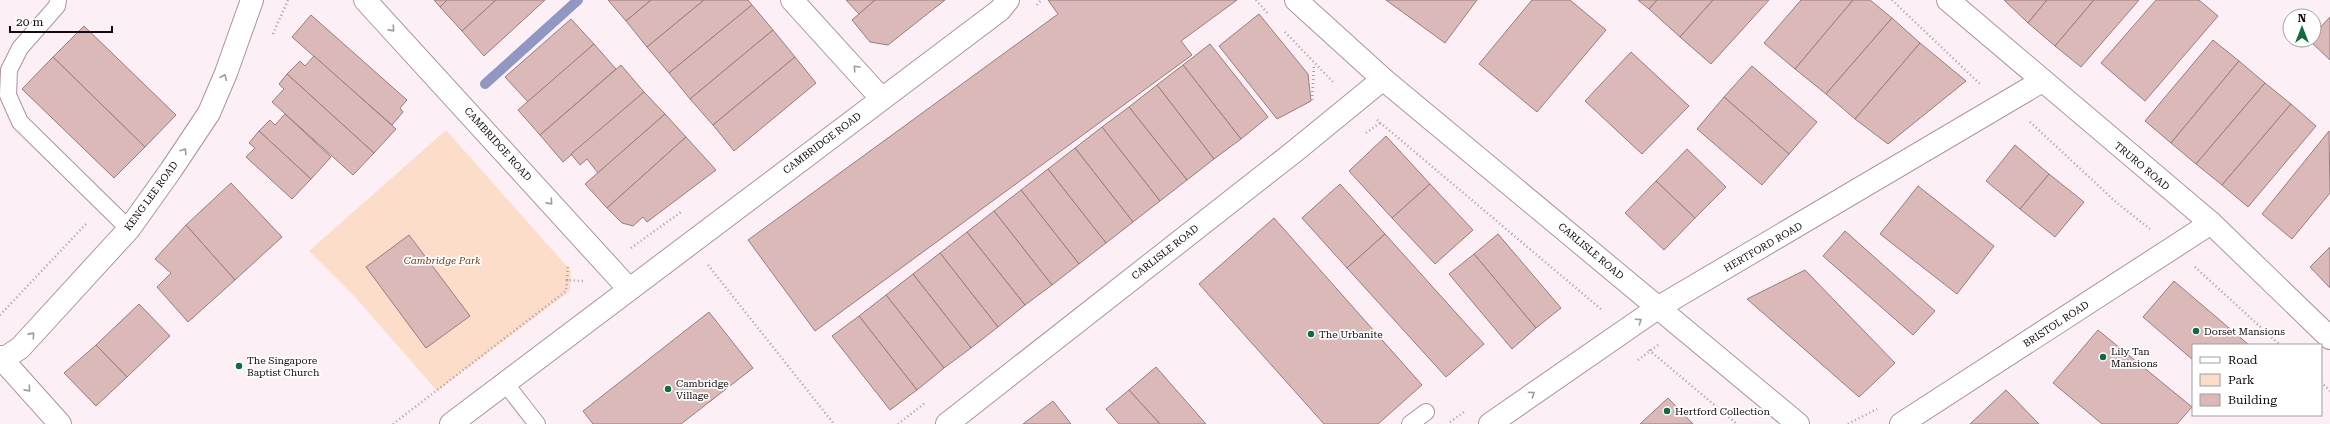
<svg xmlns="http://www.w3.org/2000/svg" width="2330" height="424" viewBox="0 0 2330 424" font-family="'Roboto Serif',serif">
  <rect width="100%" height="100%" fill="#fcf0f6"/>
  <path fill="#fcddca" d="M446,130L571,271L570,291L437,391L356,298L309,251Z"/>
  <g fill="none" stroke-linecap="round" stroke-linejoin="round">
    <path stroke="#9097c3" stroke-width="10" d="M485,84L578,0"/>
  </g>
  <g fill="#dab9b8" stroke="#9a7c7b">
    <path d="M434,0H447L440,7Z"/>
    <path d="M447,0H496L462,31L440,7Z"/>
    <path d="M496,0H545L484,56L462,31Z"/>
    <path d="M608,0H651L626,21Z"/>
    <path d="M651,0H704L647,47L626,21Z"/>
    <path d="M704,0H748L752,5L669,73L647,47Z"/>
    <path d="M846,0H875L859,14Z"/>
    <path d="M875,0H945L888,45L870,42L852,20Z"/>
    <path d="M1048,0H1237L1181,41L1192,55L815,331L748,240L1058,14Z"/>
    <path d="M1386,0H1477L1445,43Z"/>
    <path d="M1532,0H1570L1606,30L1537,112L1479,64Z"/>
    <path d="M1638,0H1657L1649,9Z"/>
    <path d="M1657,0H1713L1680,37L1649,9Z"/>
    <path d="M1713,0H1769L1711,64L1680,37Z"/>
    <path d="M1801,0H1853L1795,69L1764,43Z"/>
    <path d="M1853,0H1870L1892,18L1826,94L1795,69Z"/>
    <path d="M2004,0H2047L2028,23Z"/>
    <path d="M2047,0H2094L2055,46L2028,23Z"/>
    <path d="M2094,0H2139L2081,67L2055,46Z"/>
    <path d="M2156,0H2199L2218,16L2145,101L2101,63Z"/>
    <path d="M752,5L773,30L690,99L669,73Z"/>
    <path d="M1259,14L1308,74L1311,101L1277,119L1219,46Z"/>
    <path d="M311,15L407,100L400,108L403,112L392,125L292,37Z"/>
    <path d="M2330,17V60L2309,40H2314V34Z"/>
    <path d="M1892,18L1920,43L1855,119L1826,94Z"/>
    <path d="M571,19L594,44L528,102L505,77Z"/>
    <path d="M84,26L176,115L145,147L53,57Z"/>
    <path d="M773,30L795,57L713,125L690,99Z"/>
    <path d="M2213,40L2239,61L2171,143L2145,121Z"/>
    <path d="M1920,43L1966,81L1888,144L1855,119Z"/>
    <path d="M594,44L616,69L540,135L518,110Z"/>
    <path d="M1210,44L1268,117L1241,139L1183,65Z"/>
    <path d="M1631,52L1689,106L1642,154L1585,101Z"/>
    <path d="M314,56L396,129L374,153L287,74L300,61L305,66Z"/>
    <path d="M53,57L145,147L114,178L22,89Z"/>
    <path d="M795,57L816,83L734,151L713,125Z"/>
    <path d="M2239,61L2265,83L2196,164L2171,143Z"/>
    <path d="M621,65L644,92L563,162L540,135Z"/>
    <path d="M1183,65L1241,139L1214,159L1157,85Z"/>
    <path d="M1752,66L1817,122L1789,154L1724,97Z"/>
    <path d="M287,74L374,153L353,175L272,102L284,89L279,84Z"/>
    <path d="M2265,83L2291,104L2222,185L2196,164Z"/>
    <path d="M1157,85L1214,159L1187,180L1129,107Z"/>
    <path d="M644,92L665,114L598,173L587,159L580,165L571,154Z"/>
    <path d="M1724,97L1789,154L1762,185L1697,129Z"/>
    <path d="M2291,104L2316,126L2248,207L2222,185Z"/>
    <path d="M1129,107L1187,180L1160,201L1102,127Z"/>
    <path d="M285,114L331,157L311,179L259,131L270,120L275,125Z"/>
    <path d="M665,114L686,137L607,208L585,184Z"/>
    <path d="M1102,127L1160,201L1133,222L1075,148Z"/>
    <path d="M259,131L311,179L292,199L246,157L255,148L249,143Z"/>
    <path d="M2329,131L2330,193L2292,239L2262,214Z"/>
    <path d="M1386,136L1430,184L1392,218L1349,171Z"/>
    <path d="M686,137L716,170L647,222L643,217L633,226L622,223L607,208Z"/>
    <path d="M2015,145L2049,174L2020,209L1986,181Z"/>
    <path d="M1075,148L1133,222L1106,243L1048,169Z"/>
    <path d="M1687,149L1726,187L1695,218L1656,181Z"/>
    <path d="M1048,169L1106,243L1079,264L1021,190Z"/>
    <path d="M2049,174L2084,202L2055,237L2020,209Z"/>
    <path d="M1656,181L1695,218L1664,250L1625,213Z"/>
    <path d="M231,183L282,237L235,280L186,225Z"/>
    <path d="M1340,184L1385,234L1347,268L1302,218Z"/>
    <path d="M1430,184L1473,230L1435,264L1392,218Z"/>
    <path d="M1918,186L1994,246L1957,294L1880,234Z"/>
    <path d="M1021,190L1079,264L1052,285L994,211Z"/>
    <path d="M994,211L1052,285L1025,305L967,232Z"/>
    <path d="M1274,218L1422,385L1378,424H1324L1199,284Z"/>
    <path d="M186,225L235,280L188,322L157,287L171,273L155,259Z"/>
    <path d="M1845,231L1935,311L1913,335L1823,256Z"/>
    <path d="M967,232L1025,305L998,327L940,253Z"/>
    <path d="M1385,234L1484,344L1446,377L1347,268Z"/>
    <path d="M1498,234L1561,308L1536,328L1474,254Z"/>
    <path d="M409,235L470,316L426,348L366,267Z"/>
    <path d="M2330,247V288L2310,267Z"/>
    <path d="M940,253L998,327L971,348L913,274Z"/>
    <path d="M1474,254L1536,328L1512,349L1449,274Z"/>
    <path d="M1805,270L1895,363L1859,397L1747,299Z"/>
    <path d="M913,274L971,348L944,368L886,295Z"/>
    <path d="M2174,281L2249,345H2193V360L2143,317Z"/>
    <path d="M886,295L944,368L917,390L859,316Z"/>
    <path d="M139,304L170,336L127,377L96,345Z"/>
    <path d="M709,312L753,368L681,424H593L583,411Z"/>
    <path d="M859,316L917,390L890,410L832,336Z"/>
    <path d="M2098,330L2192,407L2177,424H2102L2053,383Z"/>
    <path d="M96,345L127,377L96,406L64,373Z"/>
    <path d="M1156,367L1206,424H1160L1129,390Z"/>
    <path d="M1129,390L1160,424H1119L1106,409Z"/>
    <path d="M2006,390L2039,424H1970Z"/>
    <path d="M1668,398L1693,424H1640Z"/>
    <path d="M1053,401L1071,424H1023Z"/>
  </g>
  <g fill="none" stroke-linecap="round" stroke-linejoin="round">
    <g stroke="#ad92a0" stroke-width="18">
      <g id="service">
        <path d="M58,0L57,6L20,48L9,70L8,95L20,122L129,229"/>
        <path d="M505,383L537,424"/>
        <path d="M1410,424L1426,412"/>
      </g>
    </g>
    <g stroke="#ad92a0" stroke-width="24">
      <g id="minor">
        <path d="M365,0L629,289"/>
        <path d="M792,0L881,98"/>
        <path d="M1296,0L1383,79L1798,424"/>
        <path d="M1948,0L2211,223L2330,338"/>
        <path d="M2,360L20,348L129,229L171,170L209,113L226,73L252,0"/>
        <path d="M451,424L1000,10L1008,0"/>
        <path d="M947,424L1295,151L1383,79"/>
        <path d="M1490,424L1659,307L2042,81"/>
        <path d="M1901,424L2211,223"/>
      </g>
    </g>
    <g stroke="#ad92a0" stroke-width="24">
      <path id="secondary" d="M0,357L60,424"/>
    </g>
    <g stroke="#a79ca2" stroke-width="2.5" stroke-dasharray="1 3" stroke-linecap="butt">
      <path d="M1256,0L1269,15"/>
      <path d="M1892,0L1980,84"/>
      <path d="M1037,5L1041,0"/>
      <path d="M1285,32L1334,83"/>
      <path d="M273,34L288,0"/>
      <path d="M1312,100L1314,65"/>
      <path d="M1377,120L1602,310"/>
      <path d="M2030,122L2117,203L2150,229"/>
      <path d="M1366,133L1380,123"/>
      <path d="M631,248L681,212"/>
      <path d="M708,265L834,424"/>
      <path d="M2195,267L2280,345"/>
      <path d="M567,280L568,266"/>
      <path d="M0,315L86,224"/>
      <path d="M1649,350L1737,424"/>
      <path d="M1638,360L1658,345"/>
      <path d="M2321,382L2330,391"/>
      <path d="M1450,422L1464,412"/>
      <path d="M393,424L566,291L567,280L583,281"/>
      <path d="M898,424L925,403"/>
      <path d="M1848,424L1877,409"/>
    </g>
    <use href="#service" stroke="#fff" stroke-width="16"/>
    <use href="#minor" stroke="#fff" stroke-width="22"/>
    <use href="#secondary" stroke="#fff" stroke-width="22"/>
  </g>
  <defs><path id="oneway-chevron" d="M-2-3.5L2.5 0L-2 3.5" fill="none" stroke-width="1.6" stroke-linecap="round" stroke-linejoin="round"/></defs>
  <g stroke="#a19d9f">
    <use href="#oneway-chevron" transform="translate(392 29) rotate(48)"/>
    <use href="#oneway-chevron" transform="translate(856 68) rotate(-133)"/>
    <use href="#oneway-chevron" transform="translate(224 77) rotate(-67)"/>
    <use href="#oneway-chevron" transform="translate(184 151) rotate(-57)"/>
    <use href="#oneway-chevron" transform="translate(550 202) rotate(48)"/>
    <use href="#oneway-chevron" transform="translate(1639 321) rotate(-34)"/>
    <use href="#oneway-chevron" transform="translate(32 335) rotate(-48)"/>
    <use href="#oneway-chevron" transform="translate(28 389) rotate(48)"/>
    <use href="#oneway-chevron" transform="translate(1532 394) rotate(-34)"/>
  </g>
  <g fill="#106c40" stroke="#fff" stroke-width="1.5">
    <circle cx="2196" cy="331" r="4"/>
    <circle cx="1311" cy="334" r="4"/>
    <circle cx="2103" cy="357" r="4"/>
    <circle cx="239" cy="366" r="4"/>
    <circle cx="668" cy="389" r="4"/>
    <circle cx="1667" cy="411" r="4"/>
  </g>
  <g text-anchor="middle" dominant-baseline="central" stroke-width="3.5" stroke-linejoin="round" paint-order="stroke">
    <g font-size="10" fill="#13090e" stroke="#fff">
      <text transform="translate(822 143) rotate(-37)">CAMBRIDGE ROAD</text>
      <text transform="translate(498 144) rotate(48)">CAMBRIDGE ROAD</text>
      <text transform="translate(2142 166) rotate(40)">TRURO ROAD</text>
      <text transform="translate(151 196) rotate(-54)">KENG LEE ROAD</text>
      <text transform="translate(1763 247) rotate(-30)">HERTFORD ROAD</text>
      <text transform="translate(1591 251) rotate(40)">CARLISLE ROAD</text>
      <text transform="translate(1165 252) rotate(-38)">CARLISLE ROAD</text>
      <text transform="translate(2056 324) rotate(-33)">BRISTOL ROAD</text>
    </g>
    <g font-size="10" font-style="italic" fill="#713a0d" stroke="#fff">
      <text x="442" y="260">Cambridge Park</text>
    </g>
    <g font-size="10" fill="#13090e" stroke="#fff" text-anchor="start">
      <text x="2204" y="331">Dorset Mansions</text>
      <text x="1319" y="334">The Urbanite</text>
      <text x="2111" y="351">Lily Tan<tspan x="2111" dy="12">Mansions</tspan></text>
      <text x="247" y="360">The Singapore<tspan x="247" dy="12">Baptist Church</tspan></text>
      <text x="676" y="383">Cambridge<tspan x="676" dy="12">Village</tspan></text>
      <text x="1675" y="411">Hertford Collection</text>
    </g>
  </g>
  <rect x="2192" y="344" width="130" height="72" fill="#ffffff" stroke="#a19d9f"/>
  <rect x="2200" y="357" width="20" height="6" fill="#ffffff" stroke="#a19d9f"/>
  <text x="2228" y="364" font-size="12" fill="#13090e">Road</text>
  <rect x="2200" y="374" width="20" height="12" fill="#fcddca" stroke="#a19d9f"/>
  <text x="2228" y="384" font-size="12" fill="#13090e">Park</text>
  <rect x="2200" y="394" width="20" height="12" fill="#dab9b8" stroke="#a19d9f"/>
  <text x="2228" y="404" font-size="12" fill="#13090e">Building</text>
  <g transform="translate(2302 28)"><circle r="19" fill="#ffffff" stroke="#a19d9f"/>
  <path d="M0-3L7 15L0 10L-7 15Z" fill="#106c40"/>
  <text y="-6" font-size="11" font-weight="bold" text-anchor="middle" fill="#13090e">N</text>
  </g>
  <path d="M10 26v6h102v-6" fill="none" stroke="#13090e" stroke-width="2"/>
  <text x="16" y="26" font-size="12" fill="#13090e" stroke="#ffffff" stroke-width="3" paint-order="stroke">20 m</text>
</svg>
